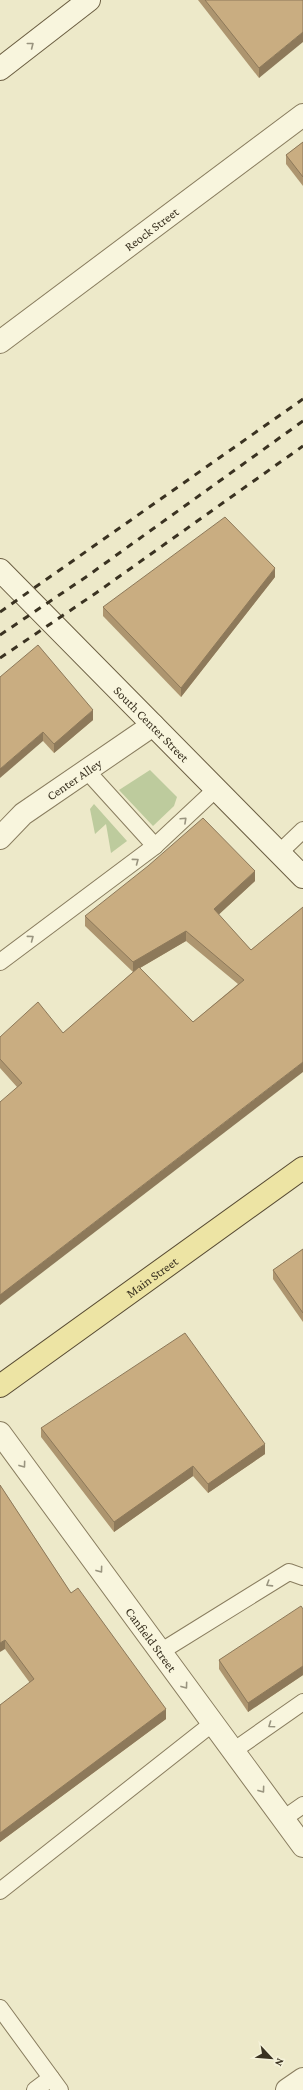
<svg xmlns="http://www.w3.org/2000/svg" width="303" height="2090" viewBox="0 0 303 2090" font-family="'Crimson Pro',serif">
  <rect width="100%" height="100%" fill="#ede9c9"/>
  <g fill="#bdcb9d">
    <path d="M150,770L177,797L174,806L153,826L119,790Z"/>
    <path d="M94,804L127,841L111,853L106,824L95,834L90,809Z"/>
  </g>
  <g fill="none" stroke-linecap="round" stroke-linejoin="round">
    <g stroke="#897d5f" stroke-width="18">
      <g id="service">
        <path d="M87,771L155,846"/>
        <path d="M279,853L303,830"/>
        <path d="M0,962L155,846L216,789"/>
        <path d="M160,1652L289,1572L303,1577"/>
        <path d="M233,1751L303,1702"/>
        <path d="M283,1819L303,1805"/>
        <path d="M0,1891L213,1723"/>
        <path d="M0,2008L60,2090"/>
        <path d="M35,2090L51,2078"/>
      </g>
    </g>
    <g stroke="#897d5f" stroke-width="24">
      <g id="minor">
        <path id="s1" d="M0,342L303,115"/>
        <path id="s2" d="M0,838L23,814L153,725"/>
        <path id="s3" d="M0,1433L303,1846"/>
        <path d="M287,2090L303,2079"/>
      </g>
    </g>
    <g stroke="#6b5e42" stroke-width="24">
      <g id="secondary">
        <path d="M0,69L89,0"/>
        <path id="s4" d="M0,570L303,877"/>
      </g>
    </g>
    <g stroke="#574a32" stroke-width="24">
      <g id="primary">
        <path id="s5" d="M0,1386L303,1168"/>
      </g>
    </g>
    <use href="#service" stroke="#f8f5dd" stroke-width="16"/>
    <use href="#minor" stroke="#f8f5dd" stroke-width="22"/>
    <use href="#secondary" stroke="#f8f5dd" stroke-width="22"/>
    <use href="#primary" stroke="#ede4a4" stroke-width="22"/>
    <g stroke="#3a3221" stroke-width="3" stroke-dasharray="7 7" stroke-linecap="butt">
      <path d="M0,612L303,399"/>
      <path d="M0,635L86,577L303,421"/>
      <path d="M0,658L96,593L303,446"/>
    </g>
  </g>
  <g fill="#ad956f" fill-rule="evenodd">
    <path d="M198,0H303L259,78Z"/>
    <path d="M303,142V186L286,164V155Z"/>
    <path d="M275,577L181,697L103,616V607Z"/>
    <path d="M0,677L93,720L54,753L43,741Z"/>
    <path d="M255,881L218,915L251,950L303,907L0,1305L17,1087L0,1068V1037L63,1033L133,972L85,926V916ZM186,941L238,984L193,1022L140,968Z"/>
    <path d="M303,1249V1322L273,1279V1270Z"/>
    <path d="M41,1428L265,1454L208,1493L193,1476L114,1532L41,1437Z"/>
    <path d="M0,1485L71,1593L166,1719L0,1842V1705L30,1683L5,1649Z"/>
    <path d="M303,1609V1675L248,1712L219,1669V1660Z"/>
  </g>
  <g fill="#8d795a">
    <path d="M303,32V42L259,78V68Z"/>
    <path d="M275,568V577L181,697V688Z"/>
    <path d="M93,710V720L54,753V744Z"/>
    <path d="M43,732V741L0,778V769Z"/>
    <path d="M255,871V881L214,919V909Z"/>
    <path d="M186,931V941L133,972V962Z"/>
    <path d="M303,1062V1072L0,1305V1295Z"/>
    <path d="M265,1444V1454L208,1493V1484Z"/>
    <path d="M193,1466V1476L114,1532V1522Z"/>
    <path d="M5,1640V1649L0,1652V1643Z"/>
    <path d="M303,1666V1675L248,1712V1703Z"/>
    <path d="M166,1709V1719L0,1842V1833Z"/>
  </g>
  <g fill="#c9ad81" stroke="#8d795a">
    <path d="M205,0H303V32L259,68Z"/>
    <path d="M303,142V177L286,155Z"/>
    <path d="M225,517L275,568L181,688L103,607Z"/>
    <path d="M38,645L93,710L54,744L43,732L0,769V677Z"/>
    <path d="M203,818L255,871L214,909L251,950L303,907V1062L0,1295V1102L22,1083L0,1059V1037L38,1002L63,1033L139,967L193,1022L244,980L186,931L133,962L85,916L148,866Z"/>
    <path d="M303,1249V1313L273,1270Z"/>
    <path d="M185,1333L265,1444L208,1484L193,1466L114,1522L41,1428Z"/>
    <path d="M0,1485L71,1593L78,1588L166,1709L0,1833V1705L34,1679L5,1640L0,1643Z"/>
    <path d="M301,1606L303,1609V1666L248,1703L219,1660Z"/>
  </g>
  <defs><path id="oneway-chevron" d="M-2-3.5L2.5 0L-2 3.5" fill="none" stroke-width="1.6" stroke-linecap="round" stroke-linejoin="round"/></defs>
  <g stroke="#99947f">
    <use href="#oneway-chevron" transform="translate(31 45) rotate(-38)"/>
    <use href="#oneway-chevron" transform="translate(184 820) rotate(-43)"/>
    <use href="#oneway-chevron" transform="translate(136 861) rotate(-37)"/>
    <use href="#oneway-chevron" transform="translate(31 938) rotate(-37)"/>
    <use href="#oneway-chevron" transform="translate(23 1465) rotate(54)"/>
    <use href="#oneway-chevron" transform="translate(100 1570) rotate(54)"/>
    <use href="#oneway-chevron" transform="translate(269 1584) rotate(148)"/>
    <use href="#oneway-chevron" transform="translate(185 1686) rotate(54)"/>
    <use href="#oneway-chevron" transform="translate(271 1725) rotate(145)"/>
    <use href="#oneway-chevron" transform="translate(262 1790) rotate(54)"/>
  </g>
  <g text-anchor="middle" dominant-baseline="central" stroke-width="4" stroke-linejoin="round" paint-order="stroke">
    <g font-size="13" fill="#3a3221" stroke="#f5f2d9">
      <text stroke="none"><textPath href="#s1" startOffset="189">Reock Street</textPath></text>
      <text stroke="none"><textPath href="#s4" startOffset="216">South Center Street</textPath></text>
      <text stroke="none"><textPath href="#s2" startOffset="95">Center Alley</textPath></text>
      <text stroke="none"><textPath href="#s5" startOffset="187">Main Street</textPath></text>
      <text stroke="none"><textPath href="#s3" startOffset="256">Canfield Street</textPath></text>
    </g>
  </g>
  <g transform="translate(271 2058) rotate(116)" stroke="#f5f2d9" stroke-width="3" paint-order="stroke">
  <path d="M0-3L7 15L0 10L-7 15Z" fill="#3a3221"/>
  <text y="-6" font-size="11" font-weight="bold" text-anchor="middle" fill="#3a3221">N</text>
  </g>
</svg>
